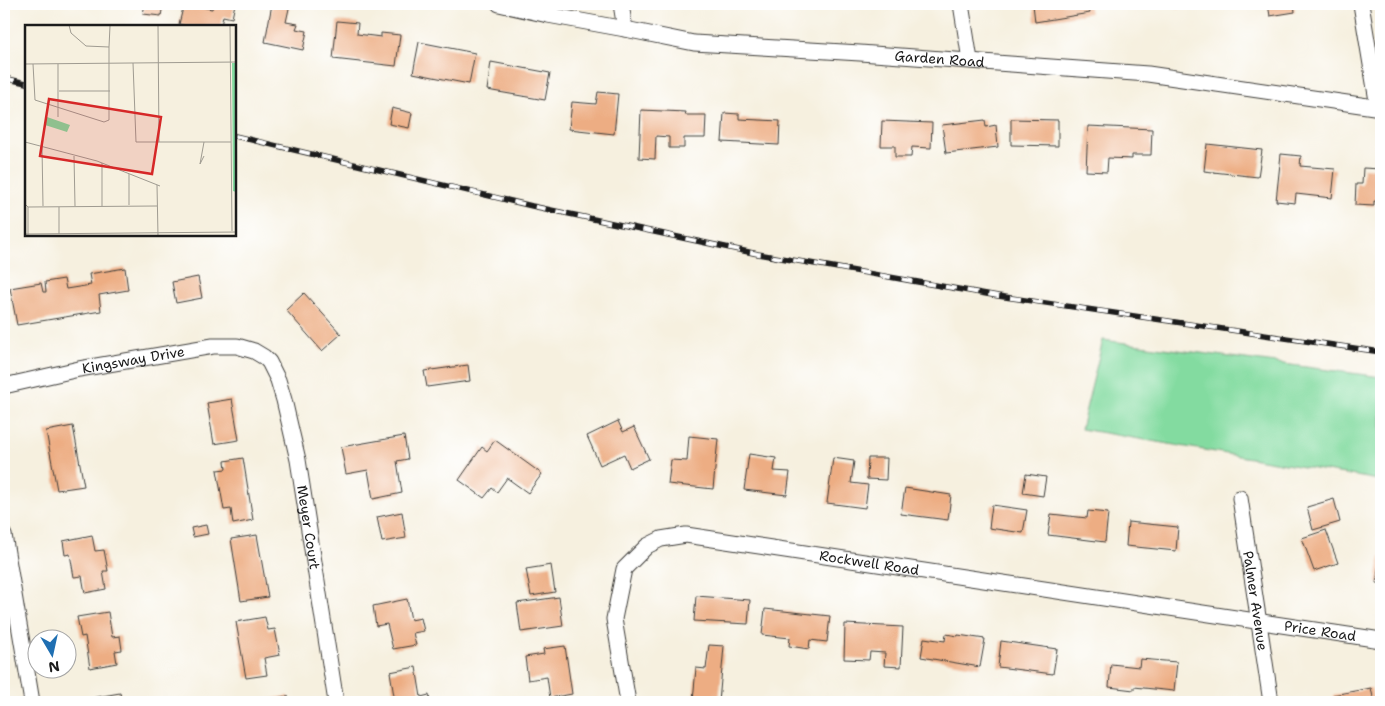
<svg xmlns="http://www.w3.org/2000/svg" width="1385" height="706" viewBox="0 0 1385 706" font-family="'Shantell Sans',sans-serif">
  <rect width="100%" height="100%" fill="#fff"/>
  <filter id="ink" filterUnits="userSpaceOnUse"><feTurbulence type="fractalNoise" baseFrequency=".02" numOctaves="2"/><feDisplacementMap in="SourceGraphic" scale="10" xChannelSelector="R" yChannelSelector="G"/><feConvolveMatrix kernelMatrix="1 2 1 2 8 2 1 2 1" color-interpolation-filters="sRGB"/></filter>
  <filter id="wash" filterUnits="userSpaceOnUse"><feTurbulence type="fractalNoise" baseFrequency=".0096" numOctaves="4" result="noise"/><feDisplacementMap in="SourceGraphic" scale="20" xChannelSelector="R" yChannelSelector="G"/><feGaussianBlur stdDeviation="1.12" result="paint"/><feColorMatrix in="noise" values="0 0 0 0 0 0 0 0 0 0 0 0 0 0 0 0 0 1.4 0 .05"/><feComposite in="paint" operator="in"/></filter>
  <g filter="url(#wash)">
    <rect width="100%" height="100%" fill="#f6f0df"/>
    <path fill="#83dba0" stroke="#507c5e" d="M1103,340L1381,377V447L1379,480L1081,429Z"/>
    <g id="blocks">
      <g fill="#edad83">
        <path d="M145,4H163L161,16L143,14Z"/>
        <path d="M184,4L212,9L213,4H235L232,18L223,16L221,26H186L179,24Z"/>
        <path d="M272,4H290L286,22L298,24L296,29L307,31L303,50L265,42Z"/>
        <path d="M1033,4H1088L1090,13L1035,22Z"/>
        <path d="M1177,4H1236V6L1177,8Z"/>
        <path d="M1268,4H1294L1295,12L1270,16Z"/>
        <path d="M337,21L358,23L357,34L381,37V33L400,35L396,66L333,59Z"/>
        <path d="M419,42L475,53L469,84L413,73Z"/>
        <path d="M491,62L550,73L545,100L487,90Z"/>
        <path d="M598,92L618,94L614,134L569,129L572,102L596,104Z"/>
        <path d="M392,108L412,113L409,128L389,124Z"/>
        <path d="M641,110L686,112L685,115H706L705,138H684V148H669V137L656,136L655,159L639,158Z"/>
        <path d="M724,113L739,114V119L780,121L779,145L722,142Z"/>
        <path d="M1011,119L1058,120V146L1011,145Z"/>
        <path d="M985,120L986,127L996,125L998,147L946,153L942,125Z"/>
        <path d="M882,121L932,123L931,148L912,147L911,157H895V146H881Z"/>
        <path d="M1088,126L1152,129L1151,155H1132V159L1108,158L1107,172L1086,171Z"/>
        <path d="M1207,144L1262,150L1258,177L1204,171Z"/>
        <path d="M1281,154L1301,156L1300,166L1335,169L1332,198L1296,194L1295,203L1276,201Z"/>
        <path d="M1363,168L1381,169V202L1374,201V206L1355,205L1356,184H1362Z"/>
        <path d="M125,268L128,290L99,295L101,311L17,325L10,288L41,283L43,292H46L45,282L64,279L66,289L91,285L89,274Z"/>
        <path d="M198,277L202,298L176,303L172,282Z"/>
        <path d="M304,293L341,334L322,351L286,310Z"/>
        <path d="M468,365L470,381L427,387L424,371Z"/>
        <path d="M232,399L239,440L214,444L207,403Z"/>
        <path d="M618,421L623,432L634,427L649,459L630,468L624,454L600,465L587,436Z"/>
        <path d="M73,426L84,486L57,490L46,431Z"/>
        <path d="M404,436L408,459L397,461L402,493L373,499L368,470L346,474L341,447Z"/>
        <path d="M689,436L718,439L713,489L668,484L671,460L687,461Z"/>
        <path d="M495,440L542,474L528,493L507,478L497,492L492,488L484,498L459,480L482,447L487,451Z"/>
        <path d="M749,454L776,458L774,471L790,472L787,495L744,490Z"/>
        <path d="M243,458L253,520L233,524L231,509L224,510L217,470L226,469L225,461Z"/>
        <path d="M833,458L854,461L851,483L868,485L865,508L827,503Z"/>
        <path d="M868,458H887L886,480L867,479Z"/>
        <path d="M1026,474L1046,477L1043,496L1023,493Z"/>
        <path d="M905,488L951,495L948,520L901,514Z"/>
        <path d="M1334,499L1340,522L1313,530L1307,507Z"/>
        <path d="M992,505L1027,510L1023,533L989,528Z"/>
        <path d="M1088,511L1108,513L1105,542L1048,535L1051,514L1087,518Z"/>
        <path d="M402,512L406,538L382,542L377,517Z"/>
        <path d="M1128,522L1178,527L1176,551L1126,546Z"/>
        <path d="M206,525L208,534L193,537L191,528Z"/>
        <path d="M1326,530L1338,563L1314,571L1302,538Z"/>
        <path d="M92,535L95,551L104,550L108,571H103L106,589L85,593L82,576L74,577L70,554L65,555L63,541Z"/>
        <path d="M257,535L268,597L241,601L231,539Z"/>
        <path d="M1380,557H1381V583H1376Z"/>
        <path d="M551,565L555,592L531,596L526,569Z"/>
        <path d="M696,596L750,600L748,624L694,621Z"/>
        <path d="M559,597L563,626L521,632L517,603Z"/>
        <path d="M407,599L411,620L421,618L424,631L413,633L416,645L393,649L387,624L376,626L373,606Z"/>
        <path d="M765,609L830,616L827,642L810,640L809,649L789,646L790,638L762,635Z"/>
        <path d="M108,612L112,637L120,636L122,650L115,651L117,663L90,668L85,636L81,637L77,617Z"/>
        <path d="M265,617L268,630L275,629L280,655L264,658L267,675L246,678L236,622Z"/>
        <path d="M845,624L903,627L901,667L884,666L885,653L870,652L869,660L844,659Z"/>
        <path d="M946,634L958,636V635L985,639L980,667L921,657L924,638L945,641Z"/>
        <path d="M1001,641L1057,649L1053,674L998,667Z"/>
        <path d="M709,645L724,646L719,702L693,701L696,668L706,669Z"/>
        <path d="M565,646L572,694L550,698L547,677L528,680L525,657L544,654L543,649Z"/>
        <path d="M1140,659L1177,662L1174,691L1134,687V690L1109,687L1111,664L1139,667Z"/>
        <path d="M416,667L421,697L429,695L430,702H395L390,672Z"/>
        <path d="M1371,688L1374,702H1334L1333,695Z"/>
        <path d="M120,693L122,702H92L91,698Z"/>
        <path d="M288,696L289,702H257L256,701Z"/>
      </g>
    </g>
  </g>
  <g filter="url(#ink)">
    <use href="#blocks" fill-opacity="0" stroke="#3d3c39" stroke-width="1"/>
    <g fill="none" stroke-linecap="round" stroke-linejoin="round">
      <g stroke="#3d3c39" stroke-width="17">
        <g id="street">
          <path id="s1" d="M499,4L548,15L625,29L694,43L860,53L1148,74L1381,108"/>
          <path d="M621,4L625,29"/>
          <path d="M961,4L970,60"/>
          <path d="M1361,4L1378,107"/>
          <path id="s2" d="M4,386L79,369L213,346H237L254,351L264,357L269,362L278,380L284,400L298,460L336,702"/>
          <path id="s3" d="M1240,498L1271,702"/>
          <path d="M4,535L32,702"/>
          <path id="s4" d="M628,702L614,619L624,569L647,546L661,539L686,535L1381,640"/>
        </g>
      </g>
      <use href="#street" stroke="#fff" stroke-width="15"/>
      <g stroke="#1c1c1c" stroke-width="5.5">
        <g id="rail">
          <path d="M4,78L26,83"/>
          <path d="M235,136L532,206L758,254L998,296L1381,352"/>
        </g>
      </g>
      <use href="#rail" stroke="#fff" stroke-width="4" stroke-dasharray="11" stroke-linecap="butt"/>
    </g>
  </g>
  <g text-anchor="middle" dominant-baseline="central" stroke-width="4.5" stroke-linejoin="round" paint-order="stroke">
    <g font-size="14" fill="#1c1c1c" stroke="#fff">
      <text stroke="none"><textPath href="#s1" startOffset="445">Garden Road</textPath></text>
      <text stroke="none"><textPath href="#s2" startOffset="132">Kingsway Drive</textPath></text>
      <text stroke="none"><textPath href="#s2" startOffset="444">Meyer Court</textPath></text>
      <text stroke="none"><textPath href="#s4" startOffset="394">Rockwell Road</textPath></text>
      <text stroke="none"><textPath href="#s3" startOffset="104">Palmer Avenue</textPath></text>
      <text stroke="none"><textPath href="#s4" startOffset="850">Price Road</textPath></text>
    </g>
  </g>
  <g transform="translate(25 25)">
    <rect width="211" height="211" fill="#f6f0df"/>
    <path d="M207,38H212L211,167L208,166ZM22,92L45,100L42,107L20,100Z" fill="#83dba0"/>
    <path fill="none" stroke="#9f9b91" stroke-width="1" d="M68,0H91M133,0L134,117M205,0L207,206M84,22L85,1M108,38L111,117H206M0,39L212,37M8,39L10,75L79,97L84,95V22L61,21L46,8L44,0M33,39V92M34,66H85M0,117L72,136L135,161M179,117L175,139L179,131M17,122L18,181M49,131L50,181M77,138V181M104,149V180M132,160L133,211M0,179L3,182L132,181M3,182V211M34,182V209M0,209L212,207"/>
    <path fill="#d62828" fill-opacity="0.15" stroke="#d62828" stroke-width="2.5" d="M24,74L136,92L127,149L15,131Z"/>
    <rect width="211" height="211" fill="none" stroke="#1c1c1c" stroke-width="2.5"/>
  </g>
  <rect width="1385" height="706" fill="none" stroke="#fff" stroke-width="20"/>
  <g transform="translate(52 654) rotate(171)"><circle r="24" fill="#ffffff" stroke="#a4a4a4"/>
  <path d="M0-4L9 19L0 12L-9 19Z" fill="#1f6fb2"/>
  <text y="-8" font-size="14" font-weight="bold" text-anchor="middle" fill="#1c1c1c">N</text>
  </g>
</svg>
